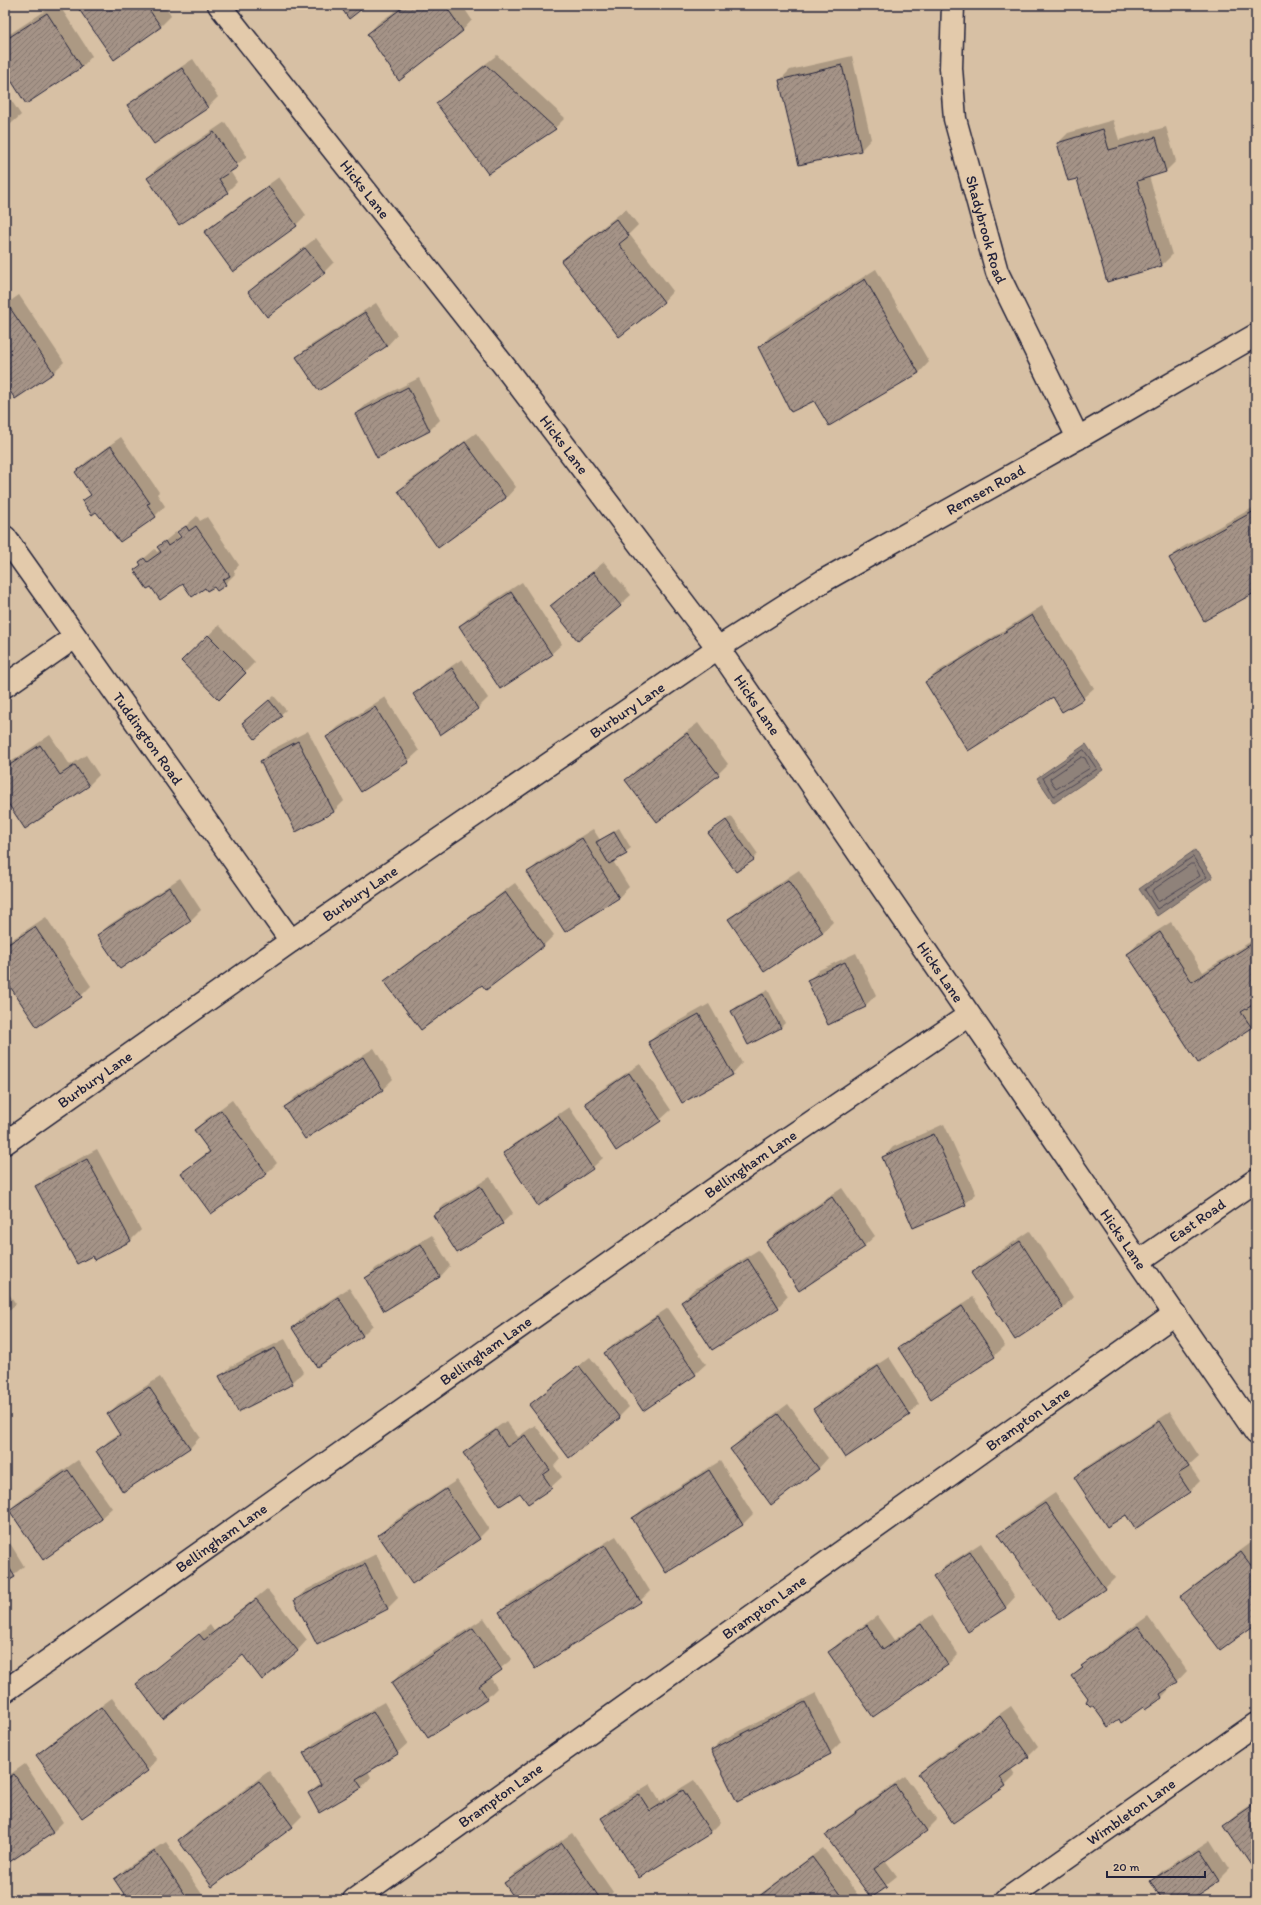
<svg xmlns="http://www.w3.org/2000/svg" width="1261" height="1905" viewBox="0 0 1261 1905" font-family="Itim,sans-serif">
  <defs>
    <pattern id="building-hatch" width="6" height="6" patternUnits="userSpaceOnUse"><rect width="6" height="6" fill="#a59387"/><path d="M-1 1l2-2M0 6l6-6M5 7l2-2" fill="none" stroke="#867870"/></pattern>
  </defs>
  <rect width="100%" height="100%" fill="#d7c0a4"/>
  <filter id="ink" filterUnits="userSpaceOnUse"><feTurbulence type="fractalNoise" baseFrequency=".025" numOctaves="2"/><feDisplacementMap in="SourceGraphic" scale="8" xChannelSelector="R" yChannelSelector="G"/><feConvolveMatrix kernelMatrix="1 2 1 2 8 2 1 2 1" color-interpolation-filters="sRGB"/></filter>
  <g filter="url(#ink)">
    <g fill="#8f827a" stroke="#635c61">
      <path d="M1086,744L1103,770L1054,803L1037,778Z"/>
      <path d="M1195,850L1213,877L1157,916L1139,889Z"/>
    </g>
    <g fill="#0003">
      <path d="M54,5H59L92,56L82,67L26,103L5,70V37Z"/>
      <path d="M78,5H164L171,16L161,26L114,58Z"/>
      <path d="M404,5H462L472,20L462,31L368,34L378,23Z"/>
      <path d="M497,55L565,118L555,128L488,173L438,103L448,93Z"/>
      <path d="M852,56L871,139L861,150L800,164L780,80L790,70Z"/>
      <path d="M193,59L218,97L208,107L154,143L129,105L139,95Z"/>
      <path d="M5,91L21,115L5,129Z"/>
      <path d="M1113,120L1119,140L1166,127L1176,161L1165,172L1149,176L1172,255L1161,266L1078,177L1058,143L1068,133Z"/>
      <path d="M225,122L247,156L230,171L237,182L227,192L148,178L158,167Z"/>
      <path d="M279,177L306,215L296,225L206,232L216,222Z"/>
      <path d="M626,209L638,225L629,234L673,291L663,302L562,261L572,251Z"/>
      <path d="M316,238L334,262L324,272L249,292L259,282Z"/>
      <path d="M876,269L929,362L919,373L814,399L760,347L770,336Z"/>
      <path d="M19,295L64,362L54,372L16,397L5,382V305Z"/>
      <path d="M376,303L397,335L387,346L297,357L308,347Z"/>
      <path d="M419,378L440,420L430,430L378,456L356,414L367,404Z"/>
      <path d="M476,433L516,487L506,498L399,492L409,481Z"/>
      <path d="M121,437L159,492L157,494L165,506L155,516L96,511L84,501L91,494L76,472L86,462Z"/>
      <path d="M1256,506V591L1170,558L1181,548Z"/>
      <path d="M197,516L200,521L207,517L239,565L234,571L235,574L225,584L205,587L183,582L151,586L136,570L142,564L140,562L155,549L157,552L160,550L158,547L176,532L179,537L181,535L179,532Z"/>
      <path d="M604,562L631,595L620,605L551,606Z"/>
      <path d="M522,582L562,644L551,654L460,626L470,616Z"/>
      <path d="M1042,606L1094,688L1083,698L926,683L937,672Z"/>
      <path d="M219,625L255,662L219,699L182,661Z"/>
      <path d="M462,659L488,698L478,708L440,733L415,694L425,684Z"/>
      <path d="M274,696L286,710L255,737L248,718Z"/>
      <path d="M385,697L419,751L408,761L328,737L338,727Z"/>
      <path d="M698,723L728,764L718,774L626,780L636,770Z"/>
      <path d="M308,731L344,801L334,811L261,761L271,750Z"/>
      <path d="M50,735L70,765L86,755L99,775L89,785L26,827L5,797V766Z"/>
      <path d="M731,816L758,854L753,859L709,833Z"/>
      <path d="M619,828L631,848L613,861L629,887L619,897L565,931L529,872L539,862L593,829L600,840Z"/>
      <path d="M799,870L833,922L823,932L730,919L740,909Z"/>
      <path d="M180,878L201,910L191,920L120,967L98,935L109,925Z"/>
      <path d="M515,883L554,935L544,945L486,988L482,984L386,981L396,971Z"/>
      <path d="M46,917L91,986L81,996L5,977V944Z"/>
      <path d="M1171,922L1203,972L1256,938V1002L1253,1004L1256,1009V1022L1251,1027L1128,954L1138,943Z"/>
      <path d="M856,953L876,995L865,1006L829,1023L809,980L819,970Z"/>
      <path d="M768,990L785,1023L780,1028L732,1011L737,1006Z"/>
      <path d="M709,1004L742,1063L732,1074L649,1042L659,1032Z"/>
      <path d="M374,1048L393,1079L383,1089L305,1138L285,1107L295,1097Z"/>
      <path d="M640,1064L671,1110L660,1120L586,1103L596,1093Z"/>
      <path d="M232,1100L277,1163L267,1173L212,1213L182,1173L210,1150L195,1130L205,1120Z"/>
      <path d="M569,1107L603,1158L592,1168L504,1153L515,1143Z"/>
      <path d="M944,1124L976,1194L965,1204L883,1158L893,1147Z"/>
      <path d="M97,1149L141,1230L131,1240L95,1259L37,1187L47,1176Z"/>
      <path d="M490,1177L513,1213L502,1223L434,1215L444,1205Z"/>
      <path d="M842,1188L875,1236L864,1246L767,1242L777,1232Z"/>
      <path d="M1030,1231L1073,1297L1063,1308L972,1273L982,1263Z"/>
      <path d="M432,1235L450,1266L440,1277L384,1309L366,1278L376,1268Z"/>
      <path d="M758,1250L788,1296L778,1307L682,1302L692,1291Z"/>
      <path d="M5,1288L16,1304L5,1314Z"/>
      <path d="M349,1288L373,1325L363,1335L317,1365L293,1328L303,1317Z"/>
      <path d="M973,1297L1005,1346L994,1356L899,1348L910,1338Z"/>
      <path d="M668,1308L706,1364L695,1374L643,1410L605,1353L615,1343Z"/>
      <path d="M285,1339L303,1372L292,1383L221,1377L231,1366Z"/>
      <path d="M590,1357L629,1407L619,1417L530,1406L541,1395Z"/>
      <path d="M889,1357L919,1404L909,1414L814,1409L824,1399Z"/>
      <path d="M160,1377L200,1437L190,1448L98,1451L108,1441L120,1433L108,1414L118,1404Z"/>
      <path d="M788,1404L828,1458L818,1469L731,1450L741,1439Z"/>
      <path d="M1170,1412L1199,1456L1189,1465L1200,1481L1190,1491L1135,1527L1126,1513L1075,1478L1086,1467Z"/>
      <path d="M506,1421L518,1437L535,1425L560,1459L554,1466L562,1477L551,1487L520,1491L465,1453L475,1443Z"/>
      <path d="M78,1460L112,1508L101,1518L10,1510L20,1500Z"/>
      <path d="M720,1461L753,1514L743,1524L666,1572L633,1518L644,1508Z"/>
      <path d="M457,1480L489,1528L479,1538L380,1535L390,1524Z"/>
      <path d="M1055,1493L1115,1578L1105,1588L1060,1619L1000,1534L1010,1524Z"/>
      <path d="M5,1535L24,1566L5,1582Z"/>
      <path d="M616,1536L650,1591L640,1601L500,1612L510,1602Z"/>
      <path d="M1252,1542L1256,1548V1623L1182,1597L1192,1587Z"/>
      <path d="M981,1543L1015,1597L1005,1608L934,1576L945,1566Z"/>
      <path d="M376,1554L398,1598L388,1608L295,1600L306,1590Z"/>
      <path d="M267,1589L307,1640L297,1651L243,1654L138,1685L210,1625L214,1631Z"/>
      <path d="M932,1615L958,1654L948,1664L873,1715L829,1652L840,1642L877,1616L894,1640Z"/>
      <path d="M1148,1616L1187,1671L1162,1697L1145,1708L1143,1705L1119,1718L1089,1698L1073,1676L1093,1656Z"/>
      <path d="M484,1618L512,1659L490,1677L497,1688L487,1698L392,1683L402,1672Z"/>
      <path d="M816,1693L841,1742L830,1753L737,1800L712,1750L722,1740Z"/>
      <path d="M112,1698L157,1760L147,1770L38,1755L48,1745Z"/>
      <path d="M384,1702L408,1743L397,1753L368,1771L371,1777L361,1788L309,1793L321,1782L304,1753L314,1743Z"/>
      <path d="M1011,1706L1038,1746L1028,1756L1011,1768L1015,1775L1005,1785L919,1774L929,1764Z"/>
      <path d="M25,1764L63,1822L53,1832L5,1864V1778Z"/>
      <path d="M269,1771L302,1816L292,1826L179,1840L189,1830Z"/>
      <path d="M905,1776L937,1820L927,1830L885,1860L897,1876L871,1897L827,1835L837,1825Z"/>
      <path d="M694,1780L721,1822L710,1833L602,1818L612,1807L650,1784L660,1801Z"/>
      <path d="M1256,1802V1871L1225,1826L1236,1816Z"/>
      <path d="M572,1833L613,1892L606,1900H517L505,1883L515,1873Z"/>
      <path d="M1210,1840L1229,1870L1219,1880L1188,1900H1163L1152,1881L1162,1871Z"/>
      <path d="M166,1842L206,1900H129L115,1879L125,1869Z"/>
      <path d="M823,1848L860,1898L859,1900H755L763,1892Z"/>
      <path d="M1128,1896L1130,1900H1123Z"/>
    </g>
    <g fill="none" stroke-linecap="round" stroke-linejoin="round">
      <g stroke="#4e4854" stroke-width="1">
        <path d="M1084,750L1097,769L1054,796L1043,778Z"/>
        <path d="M1082,757L1085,758L1090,768L1056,789L1050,779Z"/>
        <path d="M1193,857L1207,877L1157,909L1145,890Z"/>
        <path d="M1191,864H1194L1200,876L1158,902L1152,891Z"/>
      </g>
    </g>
    <g fill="url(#building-hatch)" stroke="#22223b">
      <path d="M76,5H146L161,27L114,60Z"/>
      <path d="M339,5H367L349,19Z"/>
      <path d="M406,5H445L463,31L399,81L367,34Z"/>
      <path d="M47,13L82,67L26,104L5,71V40Z"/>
      <path d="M486,65L556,129L488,174L436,103Z"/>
      <path d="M842,65L861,151L799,165L779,80Z"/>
      <path d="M182,68L208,108L154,144L127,105Z"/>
      <path d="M1103,129L1109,150L1156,137L1166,172L1137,181L1162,266L1107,282L1077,179L1068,181L1057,143Z"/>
      <path d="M214,132L238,167L219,179L228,193L179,225L147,178Z"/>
      <path d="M268,186L297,226L233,272L204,232Z"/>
      <path d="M616,219L629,236L619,244L664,302L619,337L561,261Z"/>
      <path d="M305,248L325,273L267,317L248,292Z"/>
      <path d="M865,279L919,373L829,426L814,401L791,412L758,347Z"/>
      <path d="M8,305L54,373L15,399L5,383V307Z"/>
      <path d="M365,312L387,346L319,391L296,357Z"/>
      <path d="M408,387L430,431L377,458L355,414Z"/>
      <path d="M465,442L506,498L438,548L398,491Z"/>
      <path d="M111,446L150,503L147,504L156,517L120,542L96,512L92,515L82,501L91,495L75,472Z"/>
      <path d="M1256,510V592L1204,621L1169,558Z"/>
      <path d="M186,526L189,531L196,526L230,576L223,580L226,585L217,591L214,587L207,591L205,588L192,597L183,584L160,600L151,587L147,589L134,570L141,565L139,562L144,558L147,562L161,552L157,547L165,541L168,546L181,537L177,532Z"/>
      <path d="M593,572L621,606L578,641L550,606Z"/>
      <path d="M511,592L552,655L500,689L459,626Z"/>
      <path d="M1032,615L1084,699L1062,712L1053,697L968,751L925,682Z"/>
      <path d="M208,635L246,673L219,700L181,661Z"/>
      <path d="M452,668L478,709L440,735L413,694Z"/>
      <path d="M269,700L282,716L255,739L242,723Z"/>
      <path d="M375,707L409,762L361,792L326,737Z"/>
      <path d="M687,733L719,775L657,822L625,780Z"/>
      <path d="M298,741L334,812L296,832L260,761Z"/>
      <path d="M40,745L60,775L75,765L89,786L25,829L5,799V768Z"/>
      <path d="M726,820L754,860L736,872L708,833Z"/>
      <path d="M614,832L627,854L609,864L596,842Z"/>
      <path d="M582,838L619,898L565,932L527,872Z"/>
      <path d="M788,880L823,933L764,972L728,919Z"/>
      <path d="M169,887L191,921L120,969L97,935Z"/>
      <path d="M505,892L544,946L486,990L482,985L421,1030L384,981Z"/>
      <path d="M35,927L82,997L37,1027L5,979V946Z"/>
      <path d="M1160,932L1192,982L1256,941V1003L1241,1012L1252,1028L1198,1063L1127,954Z"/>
      <path d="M845,962L866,1007L828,1025L807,980Z"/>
      <path d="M763,994L781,1028L748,1045L731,1011Z"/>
      <path d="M699,1014L733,1075L682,1103L648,1042Z"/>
      <path d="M363,1057L383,1090L305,1139L284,1107Z"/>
      <path d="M629,1073L661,1121L616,1151L585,1103Z"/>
      <path d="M221,1110L267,1174L211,1214L181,1173L210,1152L194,1130Z"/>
      <path d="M558,1116L593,1169L538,1206L503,1153Z"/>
      <path d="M934,1134L966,1205L913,1228L882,1157Z"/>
      <path d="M87,1159L131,1241L94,1260L92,1256L77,1264L35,1186Z"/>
      <path d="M480,1186L503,1224L457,1253L433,1215Z"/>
      <path d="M832,1197L865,1247L799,1291L766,1242Z"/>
      <path d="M1020,1241L1063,1308L1015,1340L971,1273Z"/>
      <path d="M421,1244L440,1277L384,1311L365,1278Z"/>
      <path d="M748,1259L779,1308L712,1350L681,1302Z"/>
      <path d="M338,1297L363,1336L317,1367L292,1328Z"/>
      <path d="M962,1306L995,1357L931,1399L898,1348Z"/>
      <path d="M657,1317L696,1375L643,1411L604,1353Z"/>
      <path d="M275,1348L293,1384L238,1412L219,1376Z"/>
      <path d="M579,1366L620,1418L569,1458L529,1405Z"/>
      <path d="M878,1366L910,1415L845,1458L813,1409Z"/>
      <path d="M149,1387L190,1448L123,1492L96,1451L120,1435L107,1414Z"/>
      <path d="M778,1414L819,1469L771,1505L730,1449Z"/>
      <path d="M1159,1421L1189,1467L1178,1474L1190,1492L1135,1529L1126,1515L1107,1527L1074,1477Z"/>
      <path d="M496,1430L507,1447L525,1435L550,1470L543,1475L552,1488L528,1504L520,1493L500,1506L463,1453Z"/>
      <path d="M68,1470L102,1519L43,1560L9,1510Z"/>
      <path d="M709,1470L743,1525L666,1573L632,1518Z"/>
      <path d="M446,1489L480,1539L412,1584L378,1535Z"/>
      <path d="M1045,1503L1105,1589L1060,1620L998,1534Z"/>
      <path d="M605,1545L641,1602L535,1669L499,1612Z"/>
      <path d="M970,1552L1006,1608L968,1632L933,1576Z"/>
      <path d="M1241,1552L1256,1572V1624L1220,1650L1180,1597Z"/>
      <path d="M5,1561L15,1577L5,1583Z"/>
      <path d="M365,1564L388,1609L317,1645L294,1600Z"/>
      <path d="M256,1599L298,1651L262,1680L243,1655L163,1719L136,1684L199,1634L204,1640Z"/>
      <path d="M921,1624L948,1665L873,1717L828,1652L867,1625L883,1650Z"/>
      <path d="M1138,1626L1178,1682L1160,1694L1162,1698L1145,1710L1143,1707L1121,1723L1119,1719L1108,1727L1093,1706H1090L1086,1702L1088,1698L1072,1676L1083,1668L1081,1666Z"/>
      <path d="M473,1628L502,1670L479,1686L488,1699L428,1738L391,1683Z"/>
      <path d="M805,1702L831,1754L737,1802L711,1750Z"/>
      <path d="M101,1707L148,1771L82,1818L36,1755Z"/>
      <path d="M373,1711L398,1754L356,1779L362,1788L319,1813L308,1793L321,1785L303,1753Z"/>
      <path d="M1000,1716L1029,1757L1000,1777L1006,1786L953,1823L918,1774Z"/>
      <path d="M14,1774L53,1833L5,1865V1780Z"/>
      <path d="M259,1781L293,1827L212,1887L178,1840Z"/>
      <path d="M895,1785L927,1831L874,1869L887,1887L871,1898L825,1835Z"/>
      <path d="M683,1790L711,1833L639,1878L601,1818L639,1794L650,1811Z"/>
      <path d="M1256,1804V1873L1224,1826Z"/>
      <path d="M562,1843L601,1900H516L504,1883Z"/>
      <path d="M1199,1850L1219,1881L1189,1900H1162L1150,1881Z"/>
      <path d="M155,1851L189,1900H128L114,1879Z"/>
      <path d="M812,1857L844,1900H754Z"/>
    </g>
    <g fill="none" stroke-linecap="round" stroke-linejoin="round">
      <g stroke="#22223b" stroke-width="25">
        <g id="minor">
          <path id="s1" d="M953,5L951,68L955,119L997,272L1078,438"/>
          <path id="s2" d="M5,537L291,941"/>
          <path d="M5,686L75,637"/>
          <path id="s3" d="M5,1143L291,941L718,648L823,581L1078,438L1256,335"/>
          <path id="s4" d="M1139,1261L1256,1180"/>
          <path id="s5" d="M5,1691L737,1173L969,1015"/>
          <path id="s6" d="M354,1900L1175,1314"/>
          <path id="s7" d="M1006,1900L1256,1724"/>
        </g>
      </g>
      <g stroke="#22223b" stroke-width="25">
        <g id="secondary">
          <path id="s8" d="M219,5L505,367L718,648L1256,1433"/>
        </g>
      </g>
      <use href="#minor" stroke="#e3caab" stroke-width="22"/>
      <use href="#secondary" stroke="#e3caab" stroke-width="22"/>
    </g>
  </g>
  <g text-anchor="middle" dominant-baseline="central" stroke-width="3.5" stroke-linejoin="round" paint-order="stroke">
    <g font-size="15" fill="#22223b" stroke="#e3caab">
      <text stroke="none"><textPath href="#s8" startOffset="235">Hicks Lane</textPath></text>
      <text stroke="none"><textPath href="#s1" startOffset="229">Shadybrook Road</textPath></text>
      <text stroke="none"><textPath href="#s8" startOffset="559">Hicks Lane</textPath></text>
      <text stroke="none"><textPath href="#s3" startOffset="1179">Remsen Road</textPath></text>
      <text stroke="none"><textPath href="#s8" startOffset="883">Hicks Lane</textPath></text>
      <text stroke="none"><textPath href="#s3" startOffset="758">Burbury Lane</textPath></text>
      <text stroke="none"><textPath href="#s2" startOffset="247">Tuddington Road</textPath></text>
      <text stroke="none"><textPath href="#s3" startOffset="434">Burbury Lane</textPath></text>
      <text stroke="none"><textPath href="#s8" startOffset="1207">Hicks Lane</textPath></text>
      <text stroke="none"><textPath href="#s3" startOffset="110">Burbury Lane</textPath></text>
      <text stroke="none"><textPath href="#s5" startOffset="913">Bellingham Lane</textPath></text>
      <text stroke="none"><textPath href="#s4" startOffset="71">East Road</textPath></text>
      <text stroke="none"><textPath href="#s8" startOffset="1531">Hicks Lane</textPath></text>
      <text stroke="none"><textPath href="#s5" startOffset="589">Bellingham Lane</textPath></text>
      <text stroke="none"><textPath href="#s6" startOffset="828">Brampton Lane</textPath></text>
      <text stroke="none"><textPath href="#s5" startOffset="265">Bellingham Lane</textPath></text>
      <text stroke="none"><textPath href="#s6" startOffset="504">Brampton Lane</textPath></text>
      <text stroke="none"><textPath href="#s6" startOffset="180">Brampton Lane</textPath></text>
      <text stroke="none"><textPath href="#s7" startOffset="153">Wimbleton Lane</textPath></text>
    </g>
  </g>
  <rect width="1261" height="1905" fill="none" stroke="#e3caab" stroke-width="20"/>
  <rect x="10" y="10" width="1241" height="1885" fill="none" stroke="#22223b" stroke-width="1.5" filter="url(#ink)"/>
  <path d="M1107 1871v6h98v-6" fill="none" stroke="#22223b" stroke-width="2"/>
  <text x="1113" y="1871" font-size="12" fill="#22223b" stroke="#e3caab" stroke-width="3" paint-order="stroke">20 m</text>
</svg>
